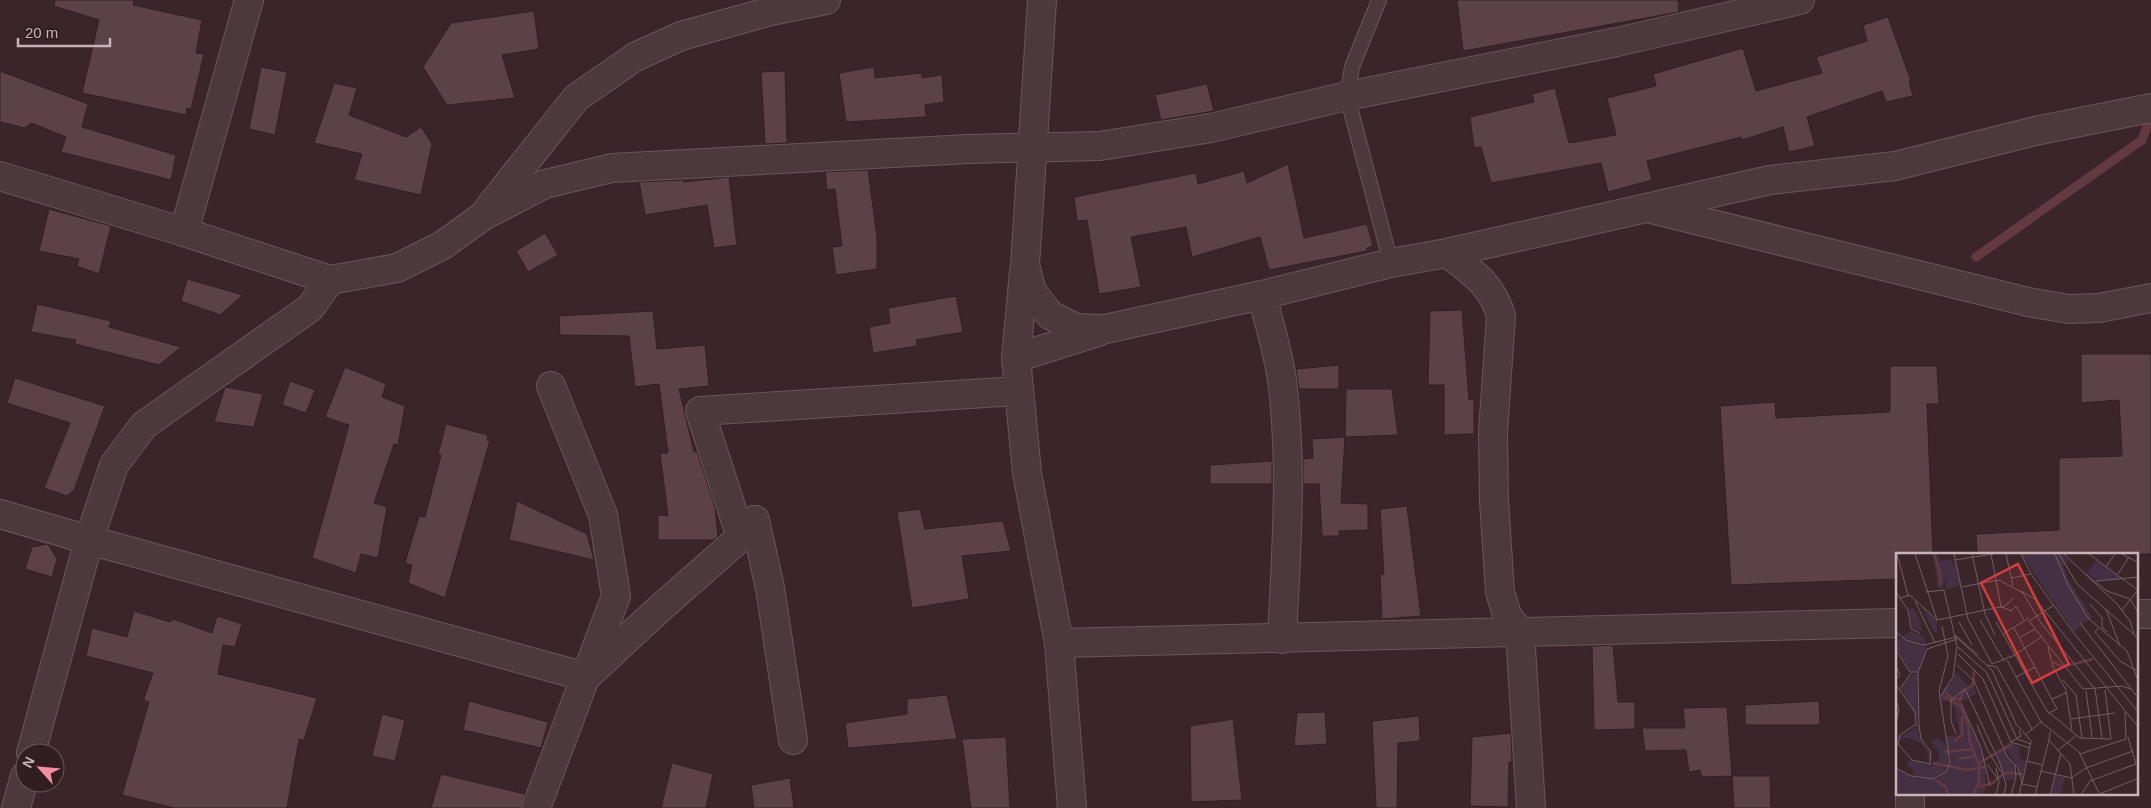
<svg xmlns="http://www.w3.org/2000/svg" width="2151" height="808" viewBox="0 0 2151 808" font-family="Helvetica,sans-serif">
  <rect width="100%" height="100%" fill="#3c252a"/>
  <g fill="none" stroke-linecap="round" stroke-linejoin="round">
    <path stroke="#633942" stroke-width="9" d="M1976,257L2142,140L2151,116"/>
  </g>
  <g fill="#5c4146" stroke="#332023">
    <path d="M55,0H134L133,5L202,20L196,53L204,54L191,109L187,108L186,115L82,93L99,20L54,6Z"/>
    <path d="M1457,0H1678L1679,12L1463,51Z"/>
    <path d="M534,11L539,49L502,55L515,98L447,105L423,67L451,23Z"/>
    <path d="M1888,17L1911,81H1909L1913,96L1886,102L1882,91L1807,117L1815,146L1789,152L1783,127L1742,140L1741,137L1647,161L1652,180L1608,192L1601,163L1491,183L1481,147L1474,148L1470,117L1534,102L1532,94L1555,88L1569,143L1616,135L1607,98L1656,86L1653,74L1743,48L1756,91L1822,73L1816,57L1867,41L1863,25Z"/>
    <path d="M261,67L287,72L275,135L249,129Z"/>
    <path d="M874,67L875,78L921,73L922,78L942,75L944,102L925,105L926,117L846,122L839,73Z"/>
    <path d="M0,71L88,104L82,127L176,155L171,180L61,152L66,137L31,123L25,128L0,122Z"/>
    <path d="M785,71L787,143L765,144L761,72Z"/>
    <path d="M334,83L357,88L349,115L406,137L421,127L432,144L421,195L354,180L362,154L314,143Z"/>
    <path d="M1207,84L1214,111L1161,120L1155,95Z"/>
    <path d="M1288,164L1304,238L1367,224L1373,246L1367,248V251L1269,270L1260,237L1192,257L1186,227L1131,237L1141,287L1099,294L1087,220L1077,221L1074,197L1196,173L1198,184L1244,171L1247,183Z"/>
    <path d="M868,170L877,237V269L836,275L832,247L842,246L835,189L827,190L825,172Z"/>
    <path d="M729,177L737,245L714,248L707,205L645,215L639,182L684,180V182Z"/>
    <path d="M49,209L111,226L99,274L77,266L79,259L39,251Z"/>
    <path d="M545,233L558,255L528,272L516,251Z"/>
    <path d="M187,279L243,295L220,315L181,301Z"/>
    <path d="M956,296L963,332L916,340L917,346L873,353L869,327L890,323L888,308Z"/>
    <path d="M37,304L111,321L109,327L181,347L159,365L75,344L76,340L31,332Z"/>
    <path d="M1462,310L1469,400L1474,399V434L1444,435V385H1428L1430,311Z"/>
    <path d="M653,311L657,349L705,345L709,386L679,389L694,452H697L715,507L718,537L713,540H658V515L668,516L660,453H668L659,384L635,387L629,336L560,335L559,316Z"/>
    <path d="M2081,354H2151V554H1977L1976,534L2059,530V458L2122,456L2119,400L2081,403Z"/>
    <path d="M1339,365V389H1299L1296,369Z"/>
    <path d="M1890,366H1937L1939,404H1927L1933,554H1897V579L1731,585L1720,406L1775,402L1776,418L1890,412Z"/>
    <path d="M345,367L386,384L382,397L405,406L398,445L394,444L374,503L387,507L378,558L361,554L356,573L312,558L349,425L325,417Z"/>
    <path d="M15,378L105,406L74,490L67,496L44,488L70,423L7,403Z"/>
    <path d="M290,381L315,390L306,413L282,405Z"/>
    <path d="M225,387L263,394L254,427L214,422Z"/>
    <path d="M1346,389H1392L1398,435L1345,437Z"/>
    <path d="M446,424L488,435L487,440H490L445,598L408,583L412,565L405,563L419,516L425,517L441,455L438,454Z"/>
    <path d="M1345,437L1341,503L1368,504V530L1339,531V536H1322L1319,484H1303V459L1313,458L1312,439Z"/>
    <path d="M1272,461V484H1210V465Z"/>
    <path d="M517,501L587,534L594,560L509,540Z"/>
    <path d="M1407,506L1421,616L1382,619L1380,575L1384,574L1380,509Z"/>
    <path d="M920,509L925,529L1003,521L1011,551L962,556L969,599L912,608L897,512Z"/>
    <path d="M48,544L57,559L52,577L25,569L32,547Z"/>
    <path d="M134,611L170,622L173,619L212,633L217,616L242,624L235,647L223,645L218,674L317,698L304,740L299,739L287,808H174L122,795L149,702L145,701L144,698L153,673L86,656L92,628L127,637Z"/>
    <path d="M1613,645L1618,702H1635V729L1594,730L1592,646Z"/>
    <path d="M947,695L957,739L848,748L845,723L907,714V699Z"/>
    <path d="M469,701L548,722L541,748L463,730Z"/>
    <path d="M1819,701L1820,725H1745V705Z"/>
    <path d="M1727,707L1732,776L1702,777L1700,770L1689,772L1686,750L1645,751L1642,728H1685L1683,708Z"/>
    <path d="M1325,712L1327,744L1294,746L1297,713Z"/>
    <path d="M382,714L405,720L395,761L372,756Z"/>
    <path d="M1419,716L1420,741L1398,743L1397,808H1376L1372,721Z"/>
    <path d="M1233,719L1242,800L1191,802L1190,726Z"/>
    <path d="M1511,733L1512,762H1509L1508,807L1470,806L1472,737Z"/>
    <path d="M1006,737L1010,808H971L962,739Z"/>
    <path d="M672,763L713,774L706,808H661Z"/>
    <path d="M441,774L525,794L521,808H431Z"/>
    <path d="M1732,776H1770L1771,808H1734Z"/>
    <path d="M790,778L794,808H754L751,785Z"/>
  </g>
  <g fill="none" stroke-linecap="round" stroke-linejoin="round">
    <g stroke="#6a575a" stroke-width="16">
      <path id="lane" d="M1379,0L1352,67L1347,96L1391,263"/>
    </g>
    <g stroke="#6a575a" stroke-width="30">
      <g id="street">
        <path d="M1042,0L1025,265L1032,292L1050,315L1076,328L1105,329L1262,295L1391,263L1447,253L1770,180L1895,166L2035,131L2151,108"/>
        <path d="M0,176L184,232L330,280"/>
        <path d="M488,209L576,98L635,57L681,36L771,11L826,0"/>
        <path d="M1651,209L2028,302L2069,309L2099,308L2151,298"/>
        <path d="M184,232L249,0"/>
        <path d="M1447,253C1472,272 1492,284 1501,316L1493,432L1494,500L1500,592L1507,615L1520,632L1531,808"/>
        <path d="M1024,271L1016,358L1027,473L1059,643L1072,808"/>
        <path d="M1262,295C1269,323 1278,352 1282,380C1293,466 1286,553 1282,639"/>
        <path d="M1016,358L1098,332"/>
        <path d="M0,514L89,540L586,677L658,610L741,537L755,520"/>
        <path d="M755,520L770,588L793,740"/>
        <path d="M741,537L700,411L1019,391"/>
        <path d="M2137,614H2151"/>
        <path d="M1059,643L1897,623"/>
        <path d="M31,753L89,540L114,465L144,425L310,308L330,280L397,268L443,245L483,216L545,184L612,168L968,149L1100,146L1211,128L1347,96L1617,42L1800,0"/>
        <path d="M1910,794V808"/>
        <path d="M16,808L25,776"/>
        <path d="M536,808L616,596L603,515L551,386"/>
      </g>
    </g>
    <use href="#lane" stroke="#4c393c" stroke-width="14"/>
    <use href="#street" stroke="#4c393c" stroke-width="28"/>
  </g>
  <g transform="translate(1896 553)">
    <rect width="242" height="242" fill="#3c252a"/>
    <path d="M37,1H42L44,8L58,6L46,36L42,34ZM125,1H166L173,8L167,12L172,26L196,64L178,79ZM200,7L226,26L200,27L191,20ZM59,8L64,33L49,37L53,17ZM25,53L41,68V78L38,79ZM17,55L22,63L27,79L16,75L13,57ZM15,78L28,83L30,91L6,84ZM5,85L31,93L22,117L18,119L15,118L0,95V89ZM60,119L72,133L76,128L78,131L80,141L64,149L84,193L89,211L90,236L84,242H0V216L22,226H39L50,220L55,205L49,183L64,182L59,156L54,148H46L45,145L47,137L56,130ZM16,121H21L22,167L5,136ZM22,173L23,184L35,202L33,209L31,199L24,189L8,184L2,189L4,184ZM42,184L52,195L53,208L49,219L36,226L16,223L18,217L10,213L14,207L32,212L43,207L42,197L35,189ZM114,189L124,194L123,204L130,208L126,227L124,217L107,192ZM106,195L118,211L119,227H110L100,198ZM160,223L169,225L165,242L155,241Z" fill="#452f42"/>
    <path fill="none" stroke="#633942" stroke-width="2.5" d="M38,1L44,20V32M157,109L167,114L197,106M49,139L57,146H66M47,143L64,153L72,171L74,190L83,212V230L77,242M63,150L68,137L77,132L78,118M58,189L66,182V163M49,199L78,196M63,206L78,203M37,210L71,217L89,214M83,210L116,191M39,227L50,234L52,242M83,234L97,230L108,220L127,221"/>
    <path fill="none" stroke="#745e63" stroke-width="1" d="M1,1L12,42M19,1L41,67M58,1L72,66L96,111M76,1L89,61L99,82M95,1L105,54L116,58M110,1L117,33M125,1L135,21L177,79L243,160M159,1L172,32L192,65L231,98L243,130M163,1L181,31L243,86M168,1L221,51L234,68L238,81M193,1L243,38M226,1L243,10M59,7L97,1M210,14L219,1M189,21L211,38L234,46L243,61M222,21L233,4M116,25L134,21M200,28L243,24M65,34L103,27L127,40L145,70L199,136L206,185M125,38L140,47L243,175M0,39L12,57L15,76L24,80M30,39L48,37L61,93L57,124L45,143M4,45L14,42L41,67L109,53L118,45M19,48L39,90M194,51L206,65V74L211,79M158,52L133,68L187,136L226,133L235,136M210,56L224,93M226,57L242,37M115,58L120,53L128,67M84,67L108,108M63,69L76,92M100,69L151,158L184,185L215,186M184,70L243,146M118,75L161,156L153,160M202,75L199,79L224,108L243,119M0,79L10,87L28,92L60,84L96,117L120,171L135,188L126,231L141,234M107,81L133,65M59,82L82,102M123,85L139,76M62,94L91,120L121,186L135,191M152,94L157,114L170,137L176,178M0,97L14,119H22M62,101L87,126L115,189L134,195M111,107L145,169L183,199L203,240M96,111L119,102L145,84M61,112L78,128L111,203L122,215L126,228L123,242M91,112L101,114L136,176M0,113L4,122L0,126M120,124L139,114M167,127L180,142L186,185M0,132L19,159L20,171M4,136L15,120M209,137L215,186M190,138L196,184M156,146L170,140M0,147L3,157L0,169M65,150L85,195L94,233M175,166L219,160M23,171L22,119L31,96L61,86M19,172H23L25,186L35,199L34,211L16,207L2,191L4,182ZM81,172L91,196L105,219M154,179L153,187L174,211L178,242M60,181L55,168V147L69,136L104,210L110,232L108,242M129,182L145,169M115,189L125,183L123,177M162,197L181,182M184,201L230,186L229,159M131,208L146,212M91,211L102,226M0,215L15,223L37,226L50,219L54,209L43,138L52,103L46,73M145,218L175,225L190,215L237,198M100,242L103,229L100,215M115,242L120,224L119,211M139,242L153,187M154,242L165,200M185,242L194,228L240,211L232,184M201,242L243,225"/>
    <path fill="#d43d3e" fill-opacity="0.15" stroke="#d43d3e" stroke-width="2.5" d="M122,11L173,111L136,130L85,30Z"/>
    <rect width="242" height="242" fill="none" stroke="#c8b4b8" stroke-width="2.5"/>
  </g>
  <g transform="translate(40 768) rotate(297)"><circle r="24" fill="#311e21" stroke="#6d5a5d"/>
  <path d="M0-4L9 19L0 12L-9 19Z" fill="#f38e9f"/>
  <text y="-8" font-size="14" font-weight="bold" text-anchor="middle" fill="#c8b4b8">N</text>
  </g>
  <path d="M18 38v8h92v-8" fill="none" stroke="#c8b4b8" stroke-width="2.5"/>
  <text x="25" y="38" font-size="15" fill="#c8b4b8" stroke="#311e21" stroke-width="4" paint-order="stroke">20 m</text>
</svg>
